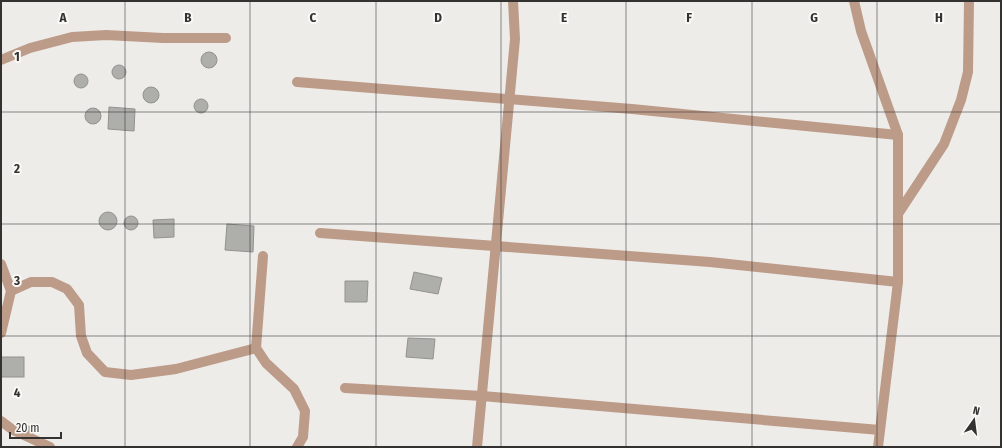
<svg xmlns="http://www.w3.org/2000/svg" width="1002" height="448" viewBox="0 0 1002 448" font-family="'Fira Sans Condensed',sans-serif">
  <rect width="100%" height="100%" fill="#eeece9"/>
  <g fill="#aeaeab" stroke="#92928f">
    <circle cx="209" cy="60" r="8"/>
    <circle cx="119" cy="72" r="7"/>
    <circle cx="81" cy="81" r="7"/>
    <circle cx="151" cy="95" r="8"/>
    <circle cx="201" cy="106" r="7"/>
    <path d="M109,107L135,109L134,131L108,129Z"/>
    <circle cx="93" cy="116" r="8"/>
    <circle cx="108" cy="221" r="9"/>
    <circle cx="131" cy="223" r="7"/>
    <path d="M174,219V237L154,238L153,220Z"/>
    <path d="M227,224L254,226L253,252L225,250Z"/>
    <path d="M414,272L442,278L438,294L410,289Z"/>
    <path d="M345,281H368L367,302H345Z"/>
    <path d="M408,338L435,339L433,359L406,357Z"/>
    <rect x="1" y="357" width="23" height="20"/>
    <path d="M27,426L35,428L33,434L25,432Z"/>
  </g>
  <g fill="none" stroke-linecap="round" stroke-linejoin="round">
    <g stroke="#bd9b89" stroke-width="10">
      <path d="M854,1L861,31L898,135V282L878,447"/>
      <path d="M1,60L30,48L72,37L106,35L163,38H226"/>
      <path d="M297,82L632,109L898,135"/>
      <path d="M898,214L944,144L961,100L968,72L969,1"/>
      <path d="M320,233L710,262L898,282"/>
      <path d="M263,256L256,348L266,363L294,389L305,411L303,437L297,447"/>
      <path d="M1,264L11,291L1,333"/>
      <path d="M11,291L31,282H52L67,289L79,305L81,336L87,353L105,372L131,375L176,369L256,348"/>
      <path d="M345,388L482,396L880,430"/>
      <path d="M1,421L13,430L50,447"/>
      <path d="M477,447L515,39L513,1"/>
    </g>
  </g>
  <path fill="none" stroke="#333231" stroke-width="1" stroke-opacity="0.55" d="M125,1V447M250,1V447M376,1V447M501,1V447M626,1V447M752,1V447M877,1V447M1,112H1001M1,224H1001M1,336H1001"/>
  <g font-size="13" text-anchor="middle" font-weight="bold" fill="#333231" stroke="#fbf9f6" stroke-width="4" stroke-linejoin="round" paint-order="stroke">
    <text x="63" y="22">A</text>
    <text x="188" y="22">B</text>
    <text x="313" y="22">C</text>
    <text x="438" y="22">D</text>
    <text x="564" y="22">E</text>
    <text x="689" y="22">F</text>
    <text x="814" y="22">G</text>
    <text x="939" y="22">H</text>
    <text x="17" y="61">1</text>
    <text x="17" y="173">2</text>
    <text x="17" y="285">3</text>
    <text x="17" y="397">4</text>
  </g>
  <rect width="1002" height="448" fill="none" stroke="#333231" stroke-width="4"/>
  <g transform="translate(974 420) rotate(14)" stroke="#fbf9f6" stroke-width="3" paint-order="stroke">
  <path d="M0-3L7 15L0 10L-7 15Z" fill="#333231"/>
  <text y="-6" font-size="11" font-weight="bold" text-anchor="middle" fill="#333231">N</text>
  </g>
  <path d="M10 432v6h51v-6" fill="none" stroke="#333231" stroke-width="2"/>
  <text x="16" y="432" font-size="12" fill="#333231" stroke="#fbf9f6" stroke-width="3" paint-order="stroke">20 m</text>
</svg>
